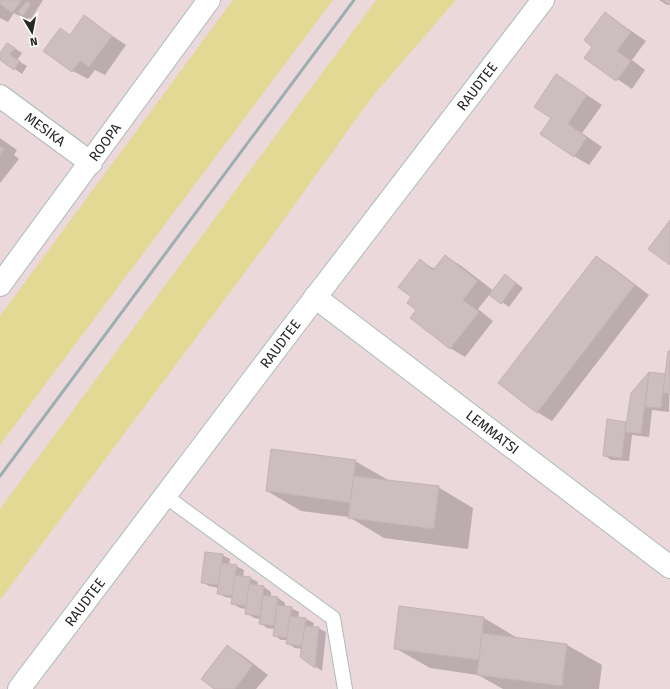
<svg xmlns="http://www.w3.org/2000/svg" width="670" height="689" viewBox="0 0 670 689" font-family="'Fira Sans',sans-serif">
  <rect width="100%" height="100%" fill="#ead8db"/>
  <g fill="#e1d994">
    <path d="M233,0H333L0,445V316Z"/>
    <path d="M376,0H456L372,97L267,243L0,600V509Z"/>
  </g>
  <g fill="#0003">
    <path d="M0,0H43L31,19L29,18L27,21L14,13L8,22L0,18Z"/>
    <path d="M659,0H670V4L667,5Z"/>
    <path d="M605,13L646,41L632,60L645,70L632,89L586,58L594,46Z"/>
    <path d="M84,17L126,45L105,75L95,70L88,79L73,71L71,36Z"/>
    <path d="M8,44L22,53L17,60L27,66L22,74L0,59V55Z"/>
    <path d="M557,75L602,105L582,133L602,147L589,165L574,156L552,118Z"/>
    <path d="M0,138L17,150L14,155L19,159L0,183Z"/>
    <path d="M445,256L460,265L494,291L505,275L523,288L509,307L490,294L478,309L493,321L465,357L450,348L418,310L412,297L420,261L435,269Z"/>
    <path d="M596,257L611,266L649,295L552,421L537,412Z"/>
    <path d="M670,352L669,412L652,410L649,437L632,435L629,461L611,460L604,455L608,420L627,423L632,393L650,373L666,375Z"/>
    <path d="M355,461L390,481L438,487L473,508L468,549L384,538L349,517L301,511L267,491Z"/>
    <path d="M222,555L230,559L229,565L236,566L244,570L243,577L250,578L258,582L257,586L264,587L271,592V597L278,598L285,603V607L291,608L299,612L298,618L306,619L314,623L313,627L318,628L326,632L322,671L302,657L303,649L295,648L287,643L288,640H281L274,635L275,629L267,628L260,623V619L254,618L246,613L247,609L240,608L232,603L233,598L225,597L218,593L219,588L209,586L202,582Z"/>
    <path d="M484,618L519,639L567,645L602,665L599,689H503L478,675L430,668L395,648Z"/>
    <path d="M227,646L242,655L268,675L256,689H216Z"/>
  </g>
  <g fill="#ccbdbf" stroke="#c5b2b4">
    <path d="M0,0H22L12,13L0,4Z"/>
    <path d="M663,0H670V5Z"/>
    <path d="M27,1L31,4L23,16L18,12Z"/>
    <path d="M605,12L631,32L617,51L631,61L616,81L584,58L592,47L584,40Z"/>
    <path d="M84,15L112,36L89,67L80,61L72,72L43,51L60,28L70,35Z"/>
    <path d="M7,43L15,48L10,55L20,61L14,70L0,60V53Z"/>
    <path d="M556,74L587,95L568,124L587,137L574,157L540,134L551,118L534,107Z"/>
    <path d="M0,146L4,149L0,155Z"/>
    <path d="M670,220V265L648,249Z"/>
    <path d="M445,255L478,281L463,300L479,312L450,349L410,318L416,310L407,303L411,297L398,287L420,259L433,270Z"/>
    <path d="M596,256L635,285L537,413L498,383Z"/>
    <path d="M505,274L516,283L501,304L489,295Z"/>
    <path d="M668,351H670V394L663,393Z"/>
    <path d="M649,372L641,434L625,432L631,393Z"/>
    <path d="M649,372L665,374L661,408L645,407Z"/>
    <path d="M607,419L626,422L622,458L603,456Z"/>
    <path d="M271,449L356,460L350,503L266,491Z"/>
    <path d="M354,476L439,486L434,529L348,518Z"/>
    <path d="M205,552L223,554L218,585L201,583Z"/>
    <path d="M221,563L237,565L232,596L217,594Z"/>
    <path d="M235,575L251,577L246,606L231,604Z"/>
    <path d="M249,584L264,586L260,616L245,614Z"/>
    <path d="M263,595L278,597L274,626L259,624Z"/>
    <path d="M277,605L292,607L287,638L273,636Z"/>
    <path d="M399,606L484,617L479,660L394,649Z"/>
    <path d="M290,616L306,618L302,646L286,644Z"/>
    <path d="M305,626L319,627L315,668L300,657Z"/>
    <path d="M482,633L567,644L562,686L477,675Z"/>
    <path d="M227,645L253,665L235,689H214L201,679Z"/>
  </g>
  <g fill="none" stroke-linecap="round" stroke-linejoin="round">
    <g stroke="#acbabb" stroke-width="16">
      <path id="lane" d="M165,496L333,618L345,689"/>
    </g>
    <g stroke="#acbabb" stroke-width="24">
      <g id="street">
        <path id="s1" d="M0,96L91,163"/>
        <path id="s2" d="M315,297L670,567"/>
        <path id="s3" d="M19,689L295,324L543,0"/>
      </g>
    </g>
    <g stroke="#acbabb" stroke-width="24">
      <g id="secondary">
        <path id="s4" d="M0,285L209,0"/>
      </g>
    </g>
    <use href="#lane" stroke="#fff" stroke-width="14"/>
    <use href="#street" stroke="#fff" stroke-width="22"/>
    <use href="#secondary" stroke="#fff" stroke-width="22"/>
    <path stroke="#9bafb1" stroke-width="3" d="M0,476L354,0"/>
  </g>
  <g text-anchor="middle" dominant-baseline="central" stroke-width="3" stroke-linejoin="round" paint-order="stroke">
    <g font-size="14" fill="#272727" stroke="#fff">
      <text stroke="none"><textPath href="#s3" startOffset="757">RAUDTEE</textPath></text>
      <text stroke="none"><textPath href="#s1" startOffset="56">MESIKA</textPath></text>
      <text stroke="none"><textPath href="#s4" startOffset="177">ROOPA</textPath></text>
      <text stroke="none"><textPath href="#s3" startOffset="433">RAUDTEE</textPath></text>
      <text stroke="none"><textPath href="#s2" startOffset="223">LEMMATSI</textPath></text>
      <text stroke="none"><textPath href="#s3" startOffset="109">RAUDTEE</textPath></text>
    </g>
  </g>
  <g transform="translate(32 32) rotate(170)" stroke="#ffffff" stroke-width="3" paint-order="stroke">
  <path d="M0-3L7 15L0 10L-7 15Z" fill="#272727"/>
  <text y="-6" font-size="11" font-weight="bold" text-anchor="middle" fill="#272727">N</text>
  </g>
</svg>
